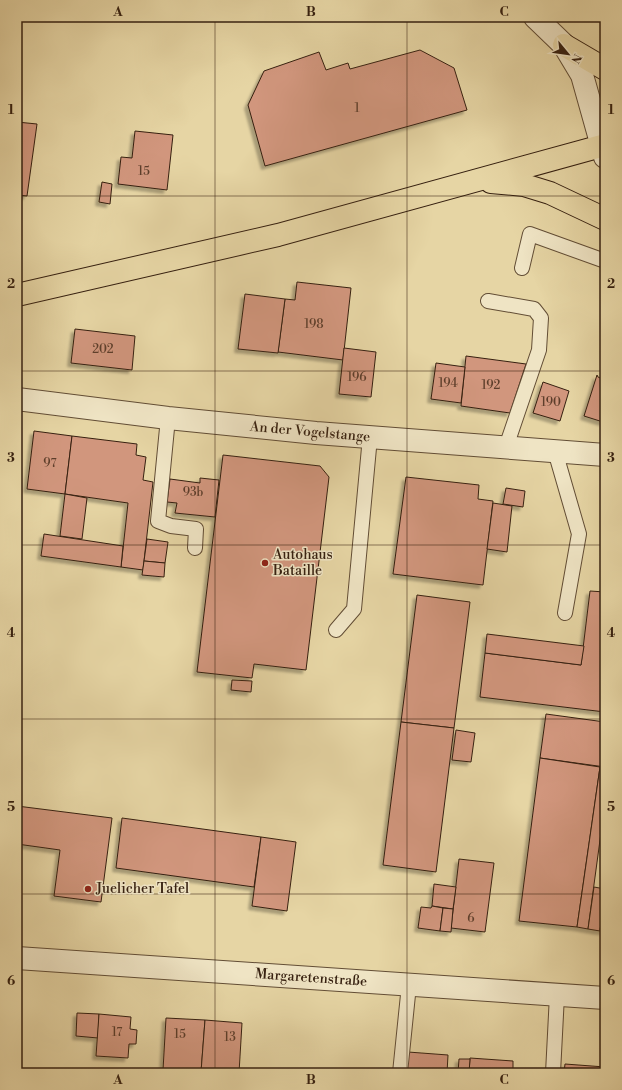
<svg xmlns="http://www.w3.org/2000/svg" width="622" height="1090" viewBox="0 0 622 1090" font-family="'Libre Bodoni',serif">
  <defs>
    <filter id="shadow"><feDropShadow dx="-3.5" dy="3.5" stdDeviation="1" flood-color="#0004"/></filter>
  </defs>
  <rect width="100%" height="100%" fill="#e6d5a4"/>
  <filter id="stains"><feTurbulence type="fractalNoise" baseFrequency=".005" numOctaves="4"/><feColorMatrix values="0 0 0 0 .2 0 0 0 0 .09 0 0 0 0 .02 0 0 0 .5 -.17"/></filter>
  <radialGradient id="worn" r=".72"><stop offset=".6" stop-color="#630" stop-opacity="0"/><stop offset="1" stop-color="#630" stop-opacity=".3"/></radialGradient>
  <g fill="#d1967d" stroke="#362010" filter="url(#shadow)">
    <path d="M420,50L454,68L467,110L265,166L248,105L264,71L319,52L326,70L348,63L350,69Z"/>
    <path d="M17,122L37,124L27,196L17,195Z"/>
    <path d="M135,131L173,135L167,190L118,184L121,157L132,158Z"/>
    <path d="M102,182L112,184L110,204L99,202Z"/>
    <path d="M297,282L351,288L343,360L278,352L285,299L295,300Z"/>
    <path d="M245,294L285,299L278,353L238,349Z"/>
    <path d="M75,329L135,336L132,370L71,363Z"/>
    <path d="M344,348L376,352L371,397L339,394Z"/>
    <path d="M466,356L526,364L510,413L461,406Z"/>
    <path d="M436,363L465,367L461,403L431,399Z"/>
    <path d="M597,375L598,377L605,380V417L603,422L584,416Z"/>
    <path d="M543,382L569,391L560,421L533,413Z"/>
    <path d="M34,431L72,436L65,494L27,489Z"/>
    <path d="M72,436L137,444L136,455L146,457L143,480L153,482L143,570L121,567L128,503L65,494Z"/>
    <path d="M223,455L320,466L329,477L306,670L254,664L252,678L197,672Z"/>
    <path d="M406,477L479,485L478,499L493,501L483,585L393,574Z"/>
    <path d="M200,478L219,480L215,517L175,513L177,503L167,502L170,479L200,483Z"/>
    <path d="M506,488L525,491L523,507L503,504Z"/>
    <path d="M65,494L87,498L82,539L60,536Z"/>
    <path d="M493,503L512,506L507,552L487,549Z"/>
    <path d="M44,534L123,546L121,567L41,556Z"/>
    <path d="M147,539L168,542L165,563L144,561Z"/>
    <path d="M144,561L165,563L164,577L142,575Z"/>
    <path d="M590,591L605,592V712L480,697L485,653L581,665Z"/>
    <path d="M417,595L470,602L454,728L401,722Z"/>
    <path d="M487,634L584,646L581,665L485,653Z"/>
    <path d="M232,680L252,681L251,692L231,690Z"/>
    <path d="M546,714L605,722V767L540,758Z"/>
    <path d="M401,722L454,728L436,872L383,865Z"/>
    <path d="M456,730L475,733L471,762L452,760Z"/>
    <path d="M540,758L600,767L577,927L519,921Z"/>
    <path d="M600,767H605V803L588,929L577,927Z"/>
    <path d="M17,806L112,818L101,902L54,896L60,850L17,844Z"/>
    <path d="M122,818L261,837L254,887L116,868Z"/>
    <path d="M261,837L296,842L287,911L252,906Z"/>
    <path d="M459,859L494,863L485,932L451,928Z"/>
    <path d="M434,884L456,887L453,909L432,906Z"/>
    <path d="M594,887L605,889L600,931L588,929Z"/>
    <path d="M605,888V931H600Z"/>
    <path d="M432,906L443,908L440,931L418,928L421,907L431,908Z"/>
    <path d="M443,908L453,909L451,932L440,931Z"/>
    <path d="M77,1013L99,1014L98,1038L76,1036Z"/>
    <path d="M99,1014L131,1017L130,1029L137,1030L136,1044H129L128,1058L96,1056Z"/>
    <path d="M166,1018L205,1020L201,1072L163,1070Z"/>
    <path d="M205,1020L242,1023L239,1073L201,1072Z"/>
    <path d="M408,1052L448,1055L447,1073H407Z"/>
    <path d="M470,1058L513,1061V1073H469Z"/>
    <path d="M459,1059H470L469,1073H458Z"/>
    <path d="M565,1064L605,1067V1073H564Z"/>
  </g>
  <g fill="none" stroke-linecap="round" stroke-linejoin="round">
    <g stroke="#624d35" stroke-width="16">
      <g id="lane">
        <path d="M522,268L530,234L605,261"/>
        <path d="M488,301L534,309L541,318L539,350L506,447"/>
        <path d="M168,418L158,521L171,526L196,529L195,548"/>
        <path d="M555,451L579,534L565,613"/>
        <path d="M336,630L354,609L370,437"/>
        <path d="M400,1073L409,985"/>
        <path d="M553,1073L557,995"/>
      </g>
    </g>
    <g stroke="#624d35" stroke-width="24">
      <g id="street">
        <path d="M535,17L564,45L582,75L605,157"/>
        <path d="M17,399L168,418L316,433L605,455"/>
        <path d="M17,958L605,998"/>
      </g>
    </g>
    <g stroke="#362010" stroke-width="24">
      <g id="primary">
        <path d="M564,45L605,69"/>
        <path d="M491,182L524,185L550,193L605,219"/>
        <path d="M17,295L278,235L605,145"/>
      </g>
    </g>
    <use href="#lane" stroke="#efe4c4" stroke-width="14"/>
    <use href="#street" stroke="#efe4c4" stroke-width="22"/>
    <use href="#primary" stroke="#e6d5a4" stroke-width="22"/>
  </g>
  <path fill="none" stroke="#362010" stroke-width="1" stroke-opacity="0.55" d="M215,17V1073M407,17V1073M17,196H605M17,371H605M17,545H605M17,719H605M17,894H605"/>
  <g fill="#8f2418" stroke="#efe4c4" stroke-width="1.5">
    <circle cx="265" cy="563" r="4"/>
    <circle cx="88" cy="889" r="4"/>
  </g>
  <g text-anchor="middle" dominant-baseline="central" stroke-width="3" stroke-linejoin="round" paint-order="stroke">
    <g font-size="12" fill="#5d3e2b">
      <text x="357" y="108">1</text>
      <text x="144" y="171">15</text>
      <text x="314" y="324">198</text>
      <text x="103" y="349">202</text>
      <text x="357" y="377">196</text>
      <text x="448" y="383">194</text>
      <text x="491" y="385">192</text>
      <text x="551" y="402">190</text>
      <text x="50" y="463">97</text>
      <text x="193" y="492">93b</text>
      <text x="471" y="918">6</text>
      <text x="117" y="1032">17</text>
      <text x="180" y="1034">15</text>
      <text x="230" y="1037">13</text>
    </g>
    <g font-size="14" fill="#362010" stroke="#efe4c4">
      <text transform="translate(310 432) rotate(5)">An der Vogelstange</text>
      <text transform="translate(311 978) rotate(4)">Margaretenstraße</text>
    </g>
    <g font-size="14" fill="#362010" stroke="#efe4c4" text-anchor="start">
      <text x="273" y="555">Autohaus<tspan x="273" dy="16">Bataille</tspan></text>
      <text x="96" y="889">Juelicher Tafel</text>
    </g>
  </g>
  <rect width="622" height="1090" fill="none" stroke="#e6d5a4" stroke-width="44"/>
  <g transform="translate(568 54) rotate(119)" stroke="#efe4c4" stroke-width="3" paint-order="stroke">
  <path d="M0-3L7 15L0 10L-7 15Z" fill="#362010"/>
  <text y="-6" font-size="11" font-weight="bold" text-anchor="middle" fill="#362010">N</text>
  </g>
  <rect x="22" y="22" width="578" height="1046" fill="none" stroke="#362010" stroke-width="1.5"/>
  <g font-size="13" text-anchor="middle" font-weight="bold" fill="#362010">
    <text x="118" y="16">A</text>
    <text x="311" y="16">B</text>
    <text x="504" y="16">C</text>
    <text x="11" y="114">1</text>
    <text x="611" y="114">1</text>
    <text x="11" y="288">2</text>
    <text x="611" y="288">2</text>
    <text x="11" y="462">3</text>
    <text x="611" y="462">3</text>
    <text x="11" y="637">4</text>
    <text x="611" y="637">4</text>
    <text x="11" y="811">5</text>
    <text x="611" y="811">5</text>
    <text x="11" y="985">6</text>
    <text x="611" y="985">6</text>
    <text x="118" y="1084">A</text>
    <text x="311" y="1084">B</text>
    <text x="504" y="1084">C</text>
  </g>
  <rect width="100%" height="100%" filter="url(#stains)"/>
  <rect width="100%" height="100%" fill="url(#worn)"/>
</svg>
